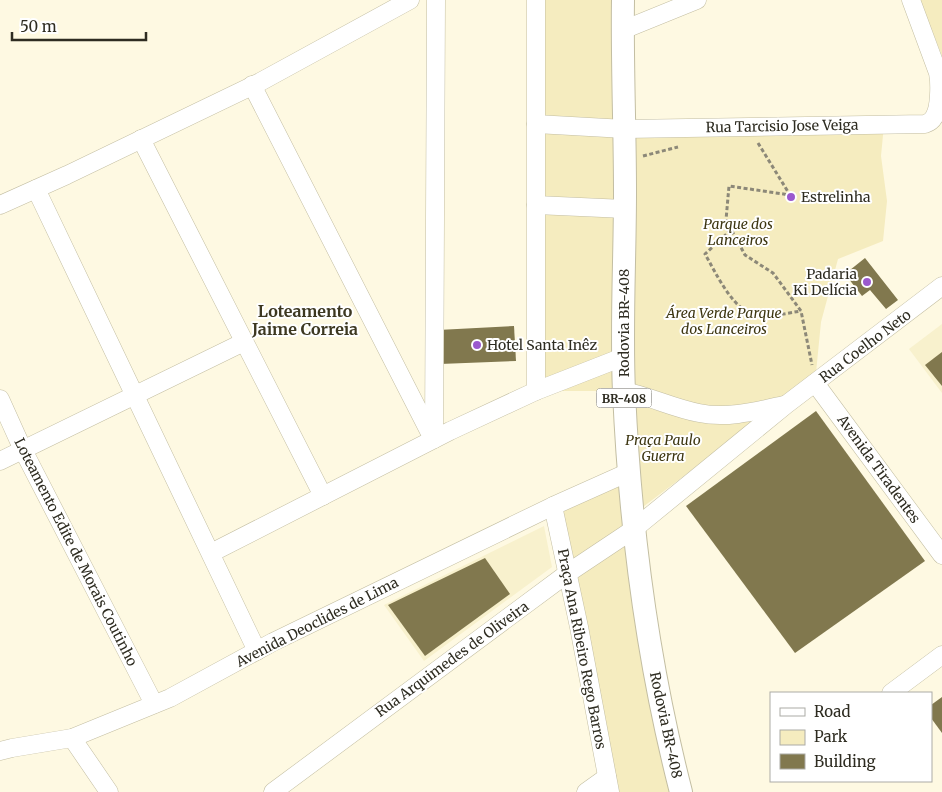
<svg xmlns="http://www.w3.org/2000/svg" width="942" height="792" viewBox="0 0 942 792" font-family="Merriweather,serif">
  <rect width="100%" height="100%" fill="#fef9e2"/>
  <g fill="#f8f1cd">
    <path d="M942,324V393L909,349Z"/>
    <path d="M544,526L552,567L424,661L384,605Z"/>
  </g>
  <g fill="#f5ecbf">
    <path d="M536,0H623L625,129L884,125L881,156L887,201L883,241L838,259L821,322L815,383L748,413L624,391H536Z"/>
    <path d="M920,0H942V56Z"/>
    <path d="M626,404L645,407L696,422L711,423L767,413L635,513Z"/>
    <path d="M628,472L683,792H610L553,506Z"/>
  </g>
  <g fill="#81784e">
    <path d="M865,258L898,300L886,309L870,290L862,296L845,274Z"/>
    <path d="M514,326L516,361L440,364L438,330Z"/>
    <path d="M942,352V386L925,365Z"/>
    <path d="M816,411L925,561L795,653L686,506Z"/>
    <path d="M485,558L510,594L425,656L388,605Z"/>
    <path d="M942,697V733L931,718V705Z"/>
  </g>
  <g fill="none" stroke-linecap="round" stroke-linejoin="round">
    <g stroke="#c3bea2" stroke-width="19">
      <g id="minor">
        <path d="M536,0V391"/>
        <path d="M623,30L697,0"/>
        <path d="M252,85L432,437"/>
        <path d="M536,124L625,129L925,124C928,123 932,121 934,117C940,108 940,83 938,73L911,0"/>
        <path d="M141,139L323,496"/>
        <path d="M36,189L257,651"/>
        <path d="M0,205L67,175L260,82L410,0"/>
        <path d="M536,205L625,209"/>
        <path d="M815,383L942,555"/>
        <path d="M624,391C649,396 673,408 699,413C727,419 757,411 784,405"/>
        <path d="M0,399L23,450L154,704"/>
        <path d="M434,439L436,0"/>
        <path d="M0,461L244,342"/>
        <path d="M553,506L579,627L610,792"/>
        <path d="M211,553L450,431L536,391L623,357"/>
        <path d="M891,693L942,655"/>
        <path d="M72,738L109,792"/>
        <path d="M0,751L12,748L72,738L170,698L273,642L553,506L629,472"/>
        <path d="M273,792L568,573L634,529L787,404L942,286"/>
        <path d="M586,792L607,777"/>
      </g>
    </g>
    <g stroke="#c3bea2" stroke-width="24">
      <path id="major" d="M623,0C622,64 625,128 625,192C625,259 621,326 624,392C630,528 647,660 681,792"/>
    </g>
    <g stroke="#8c8878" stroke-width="3" stroke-dasharray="4 2.5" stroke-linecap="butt">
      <path d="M758,143L790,195L729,186L726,220L745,255L773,273L801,311L812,365"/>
      <path d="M643,156L678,147"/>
      <path d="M731,230L705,254C716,273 735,315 759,316C772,317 788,313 801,311"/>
    </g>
    <use href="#minor" stroke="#fff" stroke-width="18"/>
    <use href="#major" stroke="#fff" stroke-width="22"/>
  </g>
  <g fill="#9b59ce" stroke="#fff" stroke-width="2">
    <circle cx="791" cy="197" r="5"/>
    <circle cx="867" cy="282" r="5"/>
    <circle cx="477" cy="345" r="5"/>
  </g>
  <g text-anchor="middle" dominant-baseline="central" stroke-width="4" stroke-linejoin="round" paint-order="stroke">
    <rect fill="#fff" stroke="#6d6b64" stroke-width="1" x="596.5" y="388.5" width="55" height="19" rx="4"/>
    <g font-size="12" font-weight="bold" fill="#2e2c21">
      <text x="624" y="398">BR-408</text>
    </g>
    <g font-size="14" fill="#2e2c21" stroke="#fff">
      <text transform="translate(782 126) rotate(-1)">Rua Tarcisio Jose Veiga</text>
      <text transform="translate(624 323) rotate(-90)">Rodovia BR-408</text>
      <text transform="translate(865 346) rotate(-37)">Rua Coelho Neto</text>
      <text transform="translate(879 469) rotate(54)">Avenida Tiradentes</text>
      <text transform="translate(76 552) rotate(63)">Loteamento Edite de Morais Coutinho</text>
      <text transform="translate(317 622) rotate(-27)">Avenida Deoclides de Lima</text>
      <text transform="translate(582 649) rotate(79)">Praça Ana Ribeiro Rego Barros</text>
      <text transform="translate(452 659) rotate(-36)">Rua Arquimedes de Oliveira</text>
      <text transform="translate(666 725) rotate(78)">Rodovia BR-408</text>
    </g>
    <g font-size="14" fill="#2e2c21" stroke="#fff" text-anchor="start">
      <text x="801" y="197">Estrelinha</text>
      <text x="857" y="274" text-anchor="end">Padaria<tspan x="857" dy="16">Ki Delícia</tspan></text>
      <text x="487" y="345">Hotel Santa Inêz</text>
    </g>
    <g font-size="14" font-style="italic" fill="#3d3611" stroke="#fff">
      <text x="738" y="224">Parque dos<tspan x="738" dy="16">Lanceiros</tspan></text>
      <text x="724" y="313">Área Verde Parque<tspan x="724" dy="16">dos Lanceiros</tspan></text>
      <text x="663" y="440">Praça Paulo<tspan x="663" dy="16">Guerra</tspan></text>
    </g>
    <g font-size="16" font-weight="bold" fill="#3d3821" stroke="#fff">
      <text x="305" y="311">Loteamento<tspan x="305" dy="18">Jaime Correia</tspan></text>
    </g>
  </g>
  <rect x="770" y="692" width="162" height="90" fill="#ffffff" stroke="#ababa6"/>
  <rect x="780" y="708" width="25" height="8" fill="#ffffff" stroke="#ababa6"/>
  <text x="814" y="717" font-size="15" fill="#2e2c21">Road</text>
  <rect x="780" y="730" width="25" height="15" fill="#f5ecbf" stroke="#ababa6"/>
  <text x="814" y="742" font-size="15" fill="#2e2c21">Park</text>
  <rect x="780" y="754" width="25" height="15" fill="#81784e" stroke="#ababa6"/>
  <text x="814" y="767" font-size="15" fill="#2e2c21">Building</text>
  <path d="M12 32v8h134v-8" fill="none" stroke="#2e2c21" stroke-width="2.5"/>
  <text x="20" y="32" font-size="15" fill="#2e2c21" stroke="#ffffff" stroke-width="4" paint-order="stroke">50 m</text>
</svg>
